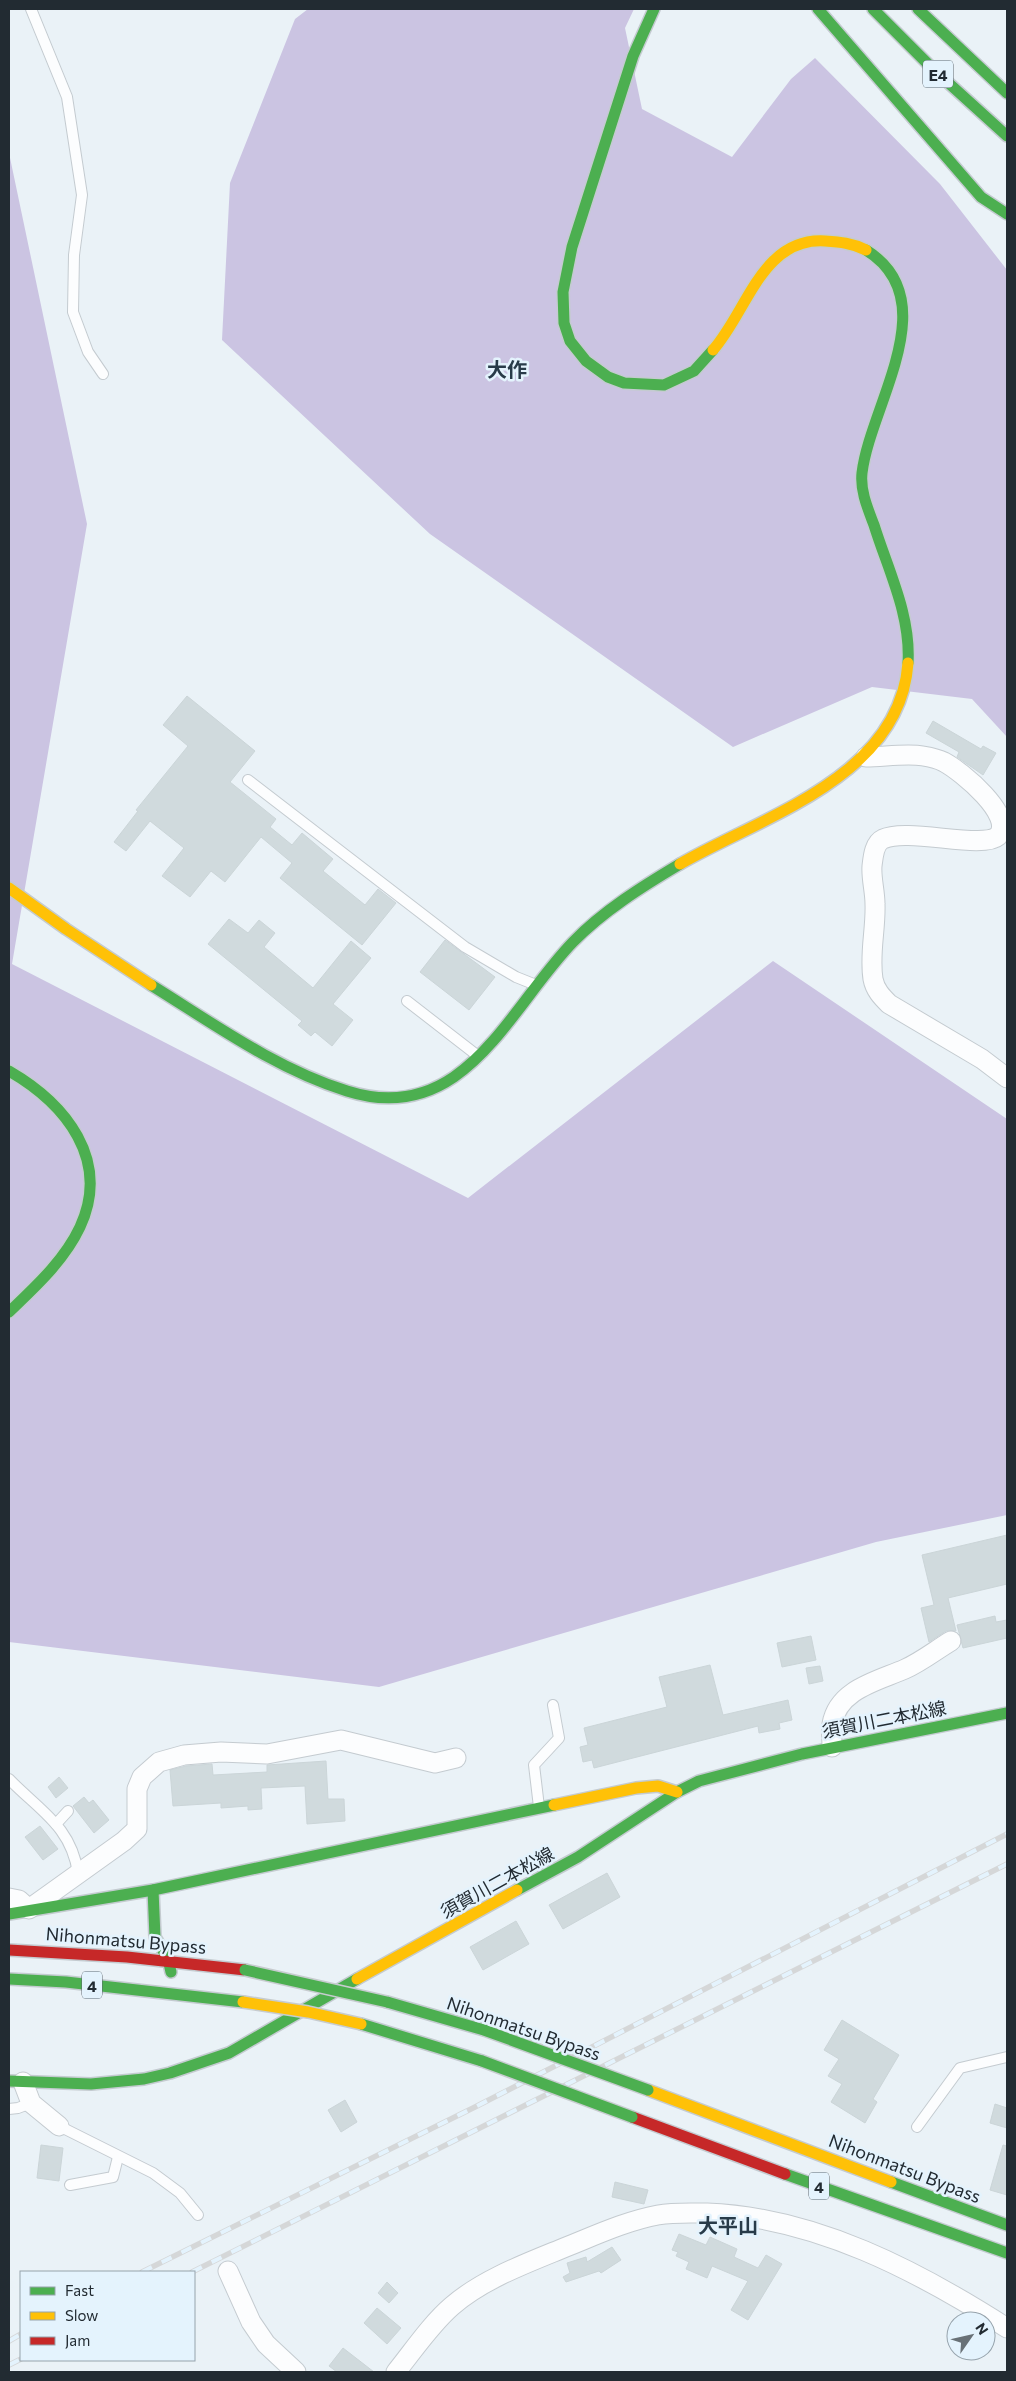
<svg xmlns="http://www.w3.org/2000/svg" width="1016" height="2381" viewBox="0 0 1016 2381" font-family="Commissioner,'Noto Sans JP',sans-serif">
  <rect width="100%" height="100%" fill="#eaf2f7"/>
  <g fill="#cbc4e2">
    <path d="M308,9H634L625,28L642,109L732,157L791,79L815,58L940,184L1007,270V737L972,699L872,687L733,747L430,534L222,340L230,183L295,19Z"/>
    <path d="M9,153L87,524L12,964L468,1198L773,961L1007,1119V1515L876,1542L379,1687L9,1642Z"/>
  </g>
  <g fill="#d0dadd" stroke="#cbd5d8">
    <path d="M187,696L255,751L230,782L276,819L270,827L292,845L302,833L333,859L323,871L365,905L378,889L396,903L362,945L280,878L292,863L261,837L225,882L211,871L190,897L162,876L184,848L150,821L126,851L114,842L138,811L136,810L188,746L163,725Z"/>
    <path d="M933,721L981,749L983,746L996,753L983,775L957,757L959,752L926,733Z"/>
    <path d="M229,919L248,933L259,920L275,933L264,947L313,988L351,941L371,958L333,1004L353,1020L332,1046L315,1032L311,1036L298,1025L302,1021L208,944Z"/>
    <path d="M445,940L495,977L469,1010L420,972Z"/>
    <path d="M1007,1535V1584L948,1598L956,1631H946L929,1642L921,1608L934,1605L922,1555Z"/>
    <path d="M995,1616L996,1622L1007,1620V1638L963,1648L957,1625Z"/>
    <path d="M811,1636L816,1660L782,1667L777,1643Z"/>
    <path d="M710,1665L723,1715L788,1700L792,1720L779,1723L780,1729L759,1733L758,1726L594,1768L592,1760L583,1762L580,1747L588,1745L584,1728L667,1707L659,1677Z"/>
    <path d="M820,1666L823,1681L809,1684L806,1668Z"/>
    <path d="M326,1761L328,1799H344L345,1821L307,1824L305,1786L261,1788L262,1809L248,1810V1806L221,1808V1803L173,1806L170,1770L186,1766L212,1764L213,1775L267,1772V1765Z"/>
    <path d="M59,1777L68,1788L56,1798L48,1787Z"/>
    <path d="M84,1797L89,1803L93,1800L109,1820L94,1833L73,1806Z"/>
    <path d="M40,1826L58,1849L43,1860L25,1837Z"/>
    <path d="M607,1873L620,1897L563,1929L549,1905Z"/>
    <path d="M516,1921L529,1944L483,1970L470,1947Z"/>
    <path d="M842,2020L899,2055L873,2099L877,2102L865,2123L831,2102L842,2084L828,2076L839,2059L824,2050Z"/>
    <path d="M345,2100L357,2122L341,2132L328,2110Z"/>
    <path d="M995,2104L1007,2108V2128L990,2123Z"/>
    <path d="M41,2145L63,2148L59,2181L37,2178Z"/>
    <path d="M1003,2145L1007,2146V2195L990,2190Z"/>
    <path d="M615,2182L648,2190L644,2204L612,2197Z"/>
    <path d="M679,2234L706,2245L710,2237L737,2249L734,2257L758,2268L766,2255L782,2264L748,2320L731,2310L748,2281L712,2266L707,2278L686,2269L689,2262L676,2256L678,2252L672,2250Z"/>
    <path d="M612,2247L621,2260L601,2273L599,2271L566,2282L563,2277L570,2273L567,2263L586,2257L587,2262Z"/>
    <path d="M387,2282L398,2293L389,2303L378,2293Z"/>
    <path d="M377,2308L401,2328L387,2344L364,2323Z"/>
    <path d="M343,2348L374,2372H337L329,2366Z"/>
  </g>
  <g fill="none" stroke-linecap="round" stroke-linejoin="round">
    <g stroke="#c4cbd0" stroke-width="12">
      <g id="lane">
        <path d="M31,9L67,97L82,195L74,255L73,312L88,352L103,374"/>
        <path d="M248,780L465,947L516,977L536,985"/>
        <path d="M407,1001L478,1056"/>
        <path d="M9,1779C40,1811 71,1826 78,1873"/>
        <path d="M539,1807L534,1765L559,1738L553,1705"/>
        <path d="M56,1824L68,1811"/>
        <path d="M9,2109L18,2108L31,2103"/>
        <path d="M59,2126L153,2173L180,2193L198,2215"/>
        <path d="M917,2127L960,2068L1007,2057"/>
        <path d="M70,2185L113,2177L118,2157"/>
      </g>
    </g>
    <g stroke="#c4cbd0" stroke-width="21">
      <g id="street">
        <path d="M866,757C883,757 907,753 923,756C929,757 938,759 944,762C961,771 1016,816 998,836C982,850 907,827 883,839C874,843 873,858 872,866C871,878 875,891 875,904C876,929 869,954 873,979C875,990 882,997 889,1004L982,1059L1007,1078"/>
        <path d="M832,1747C832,1740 831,1731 832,1724C838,1689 878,1681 905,1669C921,1662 936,1650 951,1641"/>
        <path d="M9,1898L19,1900L29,1909L124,1841L137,1829V1789L142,1777L159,1762L184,1755L221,1752L267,1754L341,1740L435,1763L456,1758"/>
        <path d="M23,2082L31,2103L59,2126"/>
        <path d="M228,2271L251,2322L266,2344L296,2372"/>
        <path d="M396,2372C413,2351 431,2324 452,2306C483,2279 527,2263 566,2247C596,2235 626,2221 658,2215C674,2212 691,2213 707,2213C815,2217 918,2271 1007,2328"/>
      </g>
    </g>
    <g stroke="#c4cbd0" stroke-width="14">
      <g id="fast">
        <path d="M654,9L633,56L572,247L563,292L564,323L570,341L586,361L608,377L624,383L664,385L694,371L713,350"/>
        <path d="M818,9L981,197L1007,214"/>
        <path d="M873,9L932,68L1007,136"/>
        <path d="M918,9L1007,93"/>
        <path d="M866,250C947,300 870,405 862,473C860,491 868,509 874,525C888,570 911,615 908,663"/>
        <path d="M151,985C214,1024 276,1069 347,1091C464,1128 508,1009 573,942C603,911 643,886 680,864"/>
        <path d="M9,1071C66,1104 111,1160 80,1227C64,1261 35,1287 9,1312"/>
        <path d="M153,1890L155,1937L168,1959L171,1972"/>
        <path d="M517,1890L578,1857L677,1792L699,1781L802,1754L1007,1713"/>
        <path d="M9,1914L153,1890L554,1805"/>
        <path d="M9,1979L66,1982L243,2002"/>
        <path d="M387,2002L484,2030"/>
        <path d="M361,2024L482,2061"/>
        <path d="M9,2081L91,2084L144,2079L170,2073L229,2053L357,1979"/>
        <path d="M785,2174L1007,2253"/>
        <path d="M891,2182L1007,2225"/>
      </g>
    </g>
    <g stroke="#c4cbd0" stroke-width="14">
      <g id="slow">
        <path d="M713,350C747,312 762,237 825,241C840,242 852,243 866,250"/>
        <path d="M680,864C763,816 900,777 908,663"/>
        <path d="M9,888L66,929L151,985"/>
        <path d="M554,1805L636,1788L658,1786L677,1792"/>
        <path d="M357,1979L517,1890"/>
        <path d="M648,2090L891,2182"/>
      </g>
    </g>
    <g stroke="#c4cbd0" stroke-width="14">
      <g id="jam">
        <path d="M9,1950L127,1957L245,1970"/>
        <path d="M632,2117L785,2174"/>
      </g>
    </g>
    <use href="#lane" stroke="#fcfdfe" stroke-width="10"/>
    <use href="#street" stroke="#fcfdfe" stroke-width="19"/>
    <use href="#fast" stroke="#4caf50" stroke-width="11"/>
    <use href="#slow" stroke="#ffc107" stroke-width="11"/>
    <use href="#jam" stroke="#c62828" stroke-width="11"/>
    <g stroke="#d5d7d8" stroke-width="5.5">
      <g id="rail">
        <path d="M142,2272L475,2107L1007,1834"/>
        <path d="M192,2272L1007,1864"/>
        <path d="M9,2341L21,2334"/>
        <path d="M9,2365L21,2359"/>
      </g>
    </g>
    <use href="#rail" stroke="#e4f3fd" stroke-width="4" stroke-dasharray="11" stroke-linecap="butt"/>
    <g stroke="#c7cccf" stroke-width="14" stroke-linecap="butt">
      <g id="fast-bridge">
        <path d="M245,1970L387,2002"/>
        <path d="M484,2030L648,2090"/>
        <path d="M482,2061L632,2117"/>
      </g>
    </g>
    <g stroke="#c7cccf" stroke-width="14" stroke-linecap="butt">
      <path id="slow-bridge" d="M243,2002L308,2012L361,2024"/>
    </g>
    <use href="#fast-bridge" stroke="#4caf50" stroke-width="11"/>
    <use href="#slow-bridge" stroke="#ffc107" stroke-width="11"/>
  </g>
  <g text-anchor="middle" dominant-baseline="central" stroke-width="5" stroke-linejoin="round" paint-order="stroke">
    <g fill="#e4f3fd" stroke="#5c676f" stroke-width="1">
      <rect x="923" y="60.5" width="30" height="27" rx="4"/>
      <rect x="82" y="1971.5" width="20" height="27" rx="4"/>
      <rect x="809" y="2172.5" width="20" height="27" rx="4"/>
    </g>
    <g font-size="16" font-weight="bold" fill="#222b32">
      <text x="938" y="74">E4</text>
      <text x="92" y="1985">4</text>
      <text x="819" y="2186">4</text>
    </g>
    <g font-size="18" fill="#222b32" stroke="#e4f3fd">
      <text transform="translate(884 1719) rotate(-11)">須賀川二本松線</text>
      <text transform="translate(497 1882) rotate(-29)">須賀川二本松線</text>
      <text transform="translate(126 1940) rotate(5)">Nihonmatsu Bypass</text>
      <text transform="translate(524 2028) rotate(19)">Nihonmatsu Bypass</text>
      <text transform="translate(905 2168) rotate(21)">Nihonmatsu Bypass</text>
    </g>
    <g font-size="20" font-weight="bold" fill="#283b49" stroke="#e4f3fd">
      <text x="507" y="369">大作</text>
      <text x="728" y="2225">大平山</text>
    </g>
  </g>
  <rect width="1016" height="2381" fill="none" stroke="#222b32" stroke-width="20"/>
  <rect x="20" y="2271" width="175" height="90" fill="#e4f3fd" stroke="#96a3ac"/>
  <rect x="30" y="2287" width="25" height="8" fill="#4caf50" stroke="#96a3ac"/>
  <text x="65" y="2296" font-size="15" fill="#222b32">Fast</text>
  <rect x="30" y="2312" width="25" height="8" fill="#ffc107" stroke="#96a3ac"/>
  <text x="65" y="2321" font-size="15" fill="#222b32">Slow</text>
  <rect x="30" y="2337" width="25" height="8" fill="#c62828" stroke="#96a3ac"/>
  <text x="65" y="2346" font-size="15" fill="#222b32">Jam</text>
  <g transform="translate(971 2336) rotate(56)"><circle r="24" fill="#e4f3fd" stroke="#96a3ac"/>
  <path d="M0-4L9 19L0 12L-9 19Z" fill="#687177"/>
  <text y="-8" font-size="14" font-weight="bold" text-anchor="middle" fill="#222b32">N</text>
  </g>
</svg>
